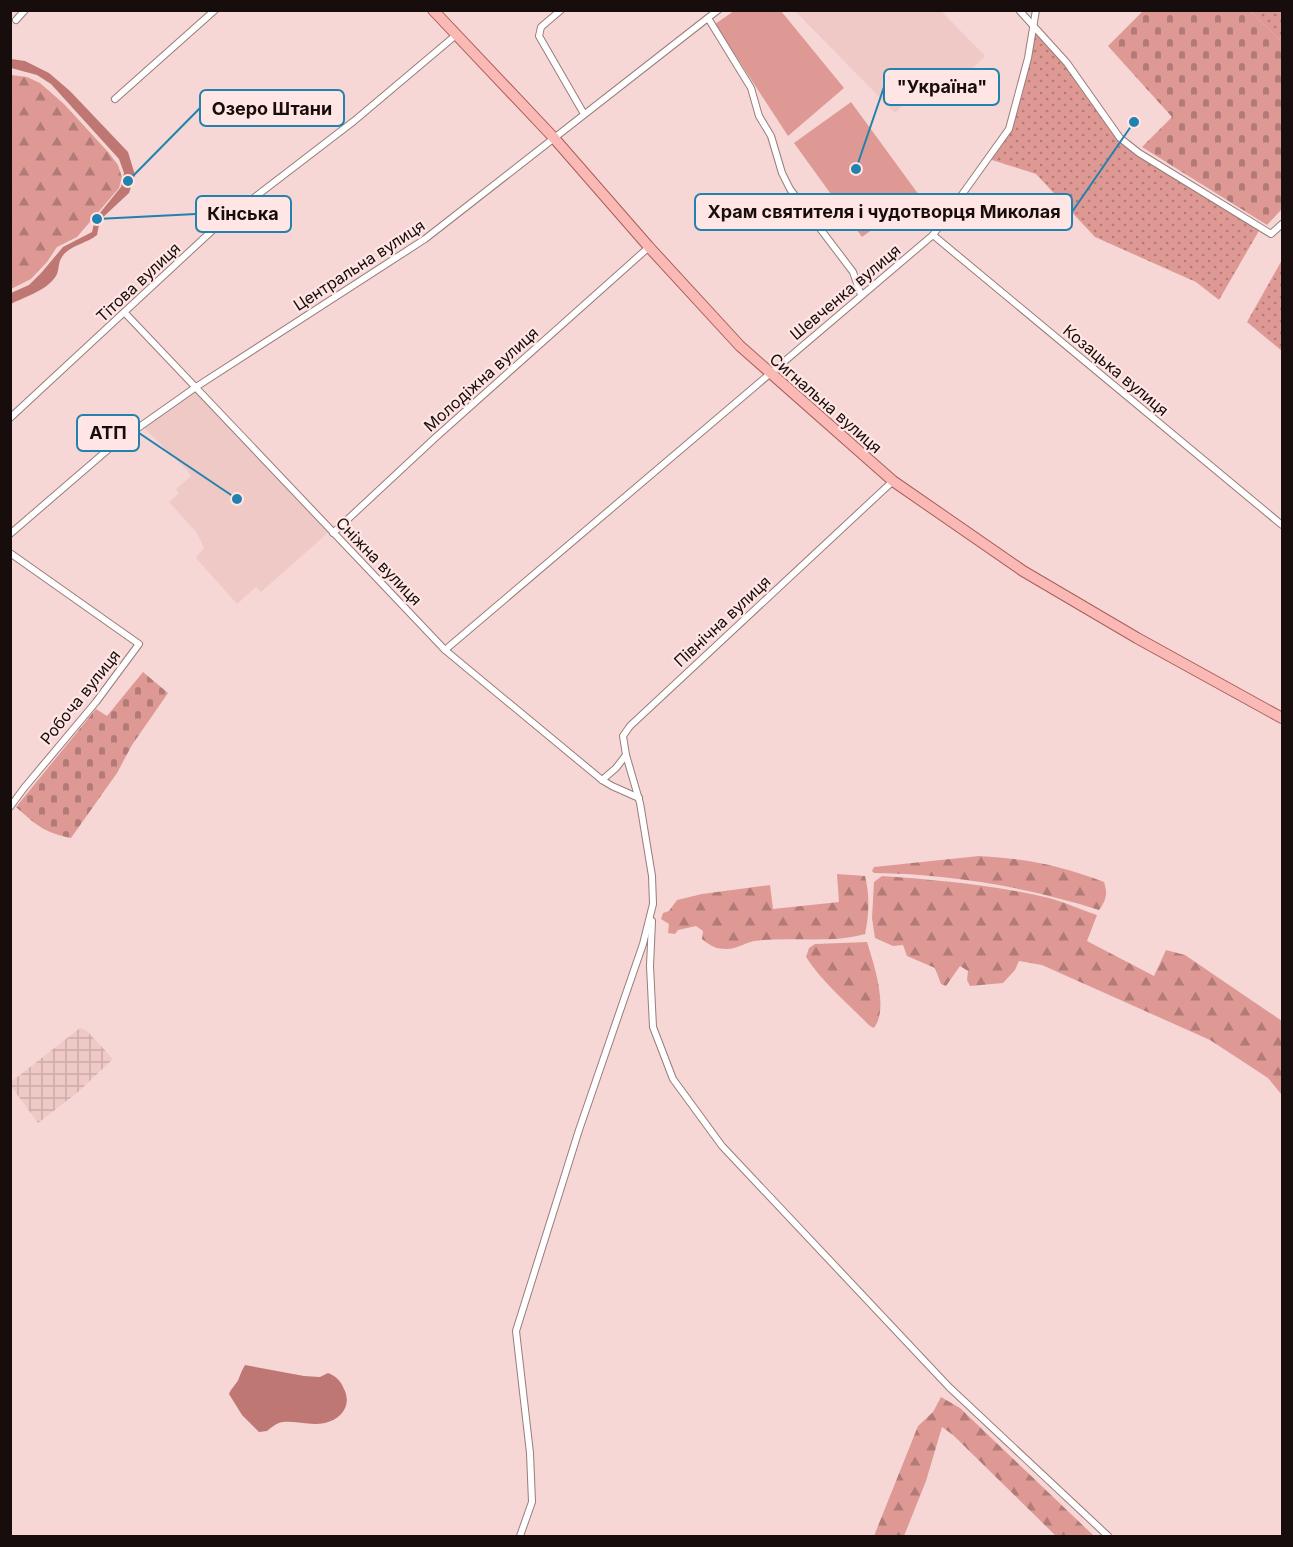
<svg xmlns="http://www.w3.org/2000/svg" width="1293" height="1547" viewBox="0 0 1293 1547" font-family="Inter,sans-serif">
  <defs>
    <pattern id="industrial-grid" width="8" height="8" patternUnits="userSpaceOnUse" patternTransform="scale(1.5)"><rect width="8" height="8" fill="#efc9c6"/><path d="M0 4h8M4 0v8" fill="none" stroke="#ccaba9"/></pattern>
    <pattern id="grass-dots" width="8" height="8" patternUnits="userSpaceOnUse" patternTransform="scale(1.5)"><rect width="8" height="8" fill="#de9995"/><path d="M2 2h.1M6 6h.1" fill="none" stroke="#b37b78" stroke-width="1.8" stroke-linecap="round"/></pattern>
    <pattern id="forest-firs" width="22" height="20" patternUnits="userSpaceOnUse" patternTransform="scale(1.5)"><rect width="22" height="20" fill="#de9995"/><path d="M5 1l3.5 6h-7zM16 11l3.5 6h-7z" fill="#b37b78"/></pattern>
    <pattern id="cemetery-stones" width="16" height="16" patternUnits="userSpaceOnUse" patternTransform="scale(1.5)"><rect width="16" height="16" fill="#de9995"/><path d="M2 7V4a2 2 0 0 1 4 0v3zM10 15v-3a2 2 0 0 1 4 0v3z" fill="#b37b78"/></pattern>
  </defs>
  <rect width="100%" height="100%" fill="#f6d7d5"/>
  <g fill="#efc9c6">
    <path d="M795,11H941L985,56L959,82L933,75L895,113Z"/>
    <path d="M196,388L330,531L261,592L256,587L237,604L196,558L204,548L197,533L169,502L179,493L176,489L191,476L188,471L143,427Z"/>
  </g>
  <path fill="url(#industrial-grid)" d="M80,1028L86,1030L113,1059L78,1092L38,1123L11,1086V1082Z"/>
  <g fill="url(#grass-dots)">
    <path d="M1250,11H1282V42Z"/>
    <path d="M1033,28L1066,63L1120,138L1260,229L1219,300L1196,282L1095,237L1036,174L989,159L1010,130Z"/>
    <path d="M1282,260V351L1247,322Z"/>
  </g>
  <g fill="url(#forest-firs)">
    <path d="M11,75L27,77L40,83L64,104L109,153L118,165L122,177L119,188L77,237L57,247L47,262L31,279L11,289Z"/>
    <path d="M979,856C1028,859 1058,865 1104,882C1108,894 1106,900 1099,910C1027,887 950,874 874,873L872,871L874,867Z"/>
    <path d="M837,874L865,876C870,896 869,915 865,934C830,944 791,936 754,941C745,943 736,949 727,949C717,949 710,946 702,939L703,931L696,926L678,930L675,934L668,933L669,924L661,919L663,913L669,911L677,900L702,894L770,885L773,909L839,902Z"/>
    <path d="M882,876C938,880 994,885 1049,898C1065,902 1081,910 1097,915L1087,941L1154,976L1166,950L1185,955L1282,1021V1095L1268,1078L1210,1040L1042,965L1019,961L1015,970L1003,983L970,986L967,980L968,971L960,966L946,986L941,984L935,968L907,956L903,945L893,946L875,938L872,918L874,882Z"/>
    <path d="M867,942C874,965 889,1008 874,1028L870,1026C848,1004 823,983 806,957L809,948L815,944Z"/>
    <path d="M941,1397L960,1408L1094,1536H1056L953,1435L942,1427L926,1481L904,1536H874L918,1426L933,1412Z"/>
  </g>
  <g fill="url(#cemetery-stones)">
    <path d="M1143,11H1250L1282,42V209L1267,225L1142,147L1172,117L1108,46Z"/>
    <path d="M143,672L168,693L132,745L117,773L71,838C45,833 36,825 16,807L96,709L107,716Z"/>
  </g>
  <g fill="#de9995">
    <path d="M734,11H781L844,88L788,136L715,24Z"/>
    <path d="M851,102L919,195L862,237L794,143Z"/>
  </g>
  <g fill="#bf7773">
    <path d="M11,59L25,61L49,73L70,91L128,152L135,175L129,193L100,220L97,235C87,243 75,244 65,253C57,262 60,266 57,274C49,290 26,296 11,304V293L29,285L42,272L63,247L92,232L95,219L121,187L124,173L119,159L51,84L37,75L11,68Z"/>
    <path d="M245,1365L304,1376L320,1377L328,1373C336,1376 341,1381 344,1389C352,1405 342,1419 325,1423C311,1426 296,1421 283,1422C276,1423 272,1427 267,1431L259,1432L242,1415L229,1394C231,1388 237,1384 239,1378C241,1373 242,1370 245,1365Z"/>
  </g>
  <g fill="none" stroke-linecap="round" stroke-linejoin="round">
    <g stroke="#987d7b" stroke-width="8">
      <g id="street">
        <path d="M561,10L541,27L539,36L584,114"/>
        <path d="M1019,10L1067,63L1120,138L1139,153L1271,234L1282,224"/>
        <path d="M708,18L751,88L759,116L771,136L782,173L790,189L853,272L861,295"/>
        <path d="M16,20L25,10"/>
        <path d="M115,99L215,10"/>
        <path d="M933,235L1282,525"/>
        <path d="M125,313L445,650L602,780L612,786L639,798"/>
        <path d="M10,418L216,227L354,121L456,35"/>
        <path d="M333,533L435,438L649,247"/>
        <path d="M10,534L111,447L196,387L425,239L718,10"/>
        <path d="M10,553L139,644L96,702L24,788L10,807"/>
        <path d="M445,650L933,235L1009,129L1028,58L1036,10"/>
        <path d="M602,780L616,768L626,755"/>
        <path d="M652,921L650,966L653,1027L673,1079L722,1146L949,1387L1108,1536"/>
        <path d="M520,1536L532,1502L530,1453L516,1331L579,1130L643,944L653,904L652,876L640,803L626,755L623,736L630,726L893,481"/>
      </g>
    </g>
    <g stroke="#aa5e5b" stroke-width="12">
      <path id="primary" d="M433,10L554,138L649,247L740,346L893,481L1023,571L1137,638L1282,718"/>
    </g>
    <use href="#street" stroke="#fff" stroke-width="6"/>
    <use href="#primary" stroke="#fbb9b6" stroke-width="10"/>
  </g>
  <g text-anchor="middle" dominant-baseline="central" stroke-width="4.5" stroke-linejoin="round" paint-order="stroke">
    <g font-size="16" fill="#170d0c" stroke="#ffe6e4">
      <text transform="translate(359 265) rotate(-33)">Центральна вулиця</text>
      <text transform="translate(138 282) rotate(-43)">Тітова вулиця</text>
      <text transform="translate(845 292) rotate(-40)">Шевченка вулиця</text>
      <text transform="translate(1116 370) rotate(40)">Козацька вулиця</text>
      <text transform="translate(481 379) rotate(-42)">Молодіжна вулиця</text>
      <text transform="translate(826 403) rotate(41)">Сигнальна вулиця</text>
      <text transform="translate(379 561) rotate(46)">Сніжна вулиця</text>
      <text transform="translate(722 621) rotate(-43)">Північна вулиця</text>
      <text transform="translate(80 697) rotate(-51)">Робоча вулиця</text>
    </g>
  </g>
  <path fill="none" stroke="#2082ad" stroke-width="2" d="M856 169L884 87M128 181L200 108M1134 122L1072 212M97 219L196 214M237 499L139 433"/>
  <g fill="#2082ad" stroke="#ffe6e4" stroke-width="2">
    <circle cx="856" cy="169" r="6"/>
    <circle cx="128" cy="181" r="6"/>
    <circle cx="1134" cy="122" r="6"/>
    <circle cx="97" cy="219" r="6"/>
    <circle cx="237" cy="499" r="6"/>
  </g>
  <g fill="#ffe6e4" stroke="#2082ad" stroke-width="2">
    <rect x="884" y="69" width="115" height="36" rx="6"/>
    <rect x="200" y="90" width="144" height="36" rx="6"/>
    <rect x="695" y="194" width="377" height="36" rx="6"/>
    <rect x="196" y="196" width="95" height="36" rx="6"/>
    <rect x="77" y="415" width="62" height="36" rx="6"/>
  </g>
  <g font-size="18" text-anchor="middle" font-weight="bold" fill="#170d0c">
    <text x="942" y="93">"Україна"</text>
    <text x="272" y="115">Озеро Штани</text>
    <text x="884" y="218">Храм святителя і чудотворця Миколая</text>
    <text x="243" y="220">Кінська</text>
    <text x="108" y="439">АТП</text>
  </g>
  <rect width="1293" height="1547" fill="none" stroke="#170d0c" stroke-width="24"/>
</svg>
